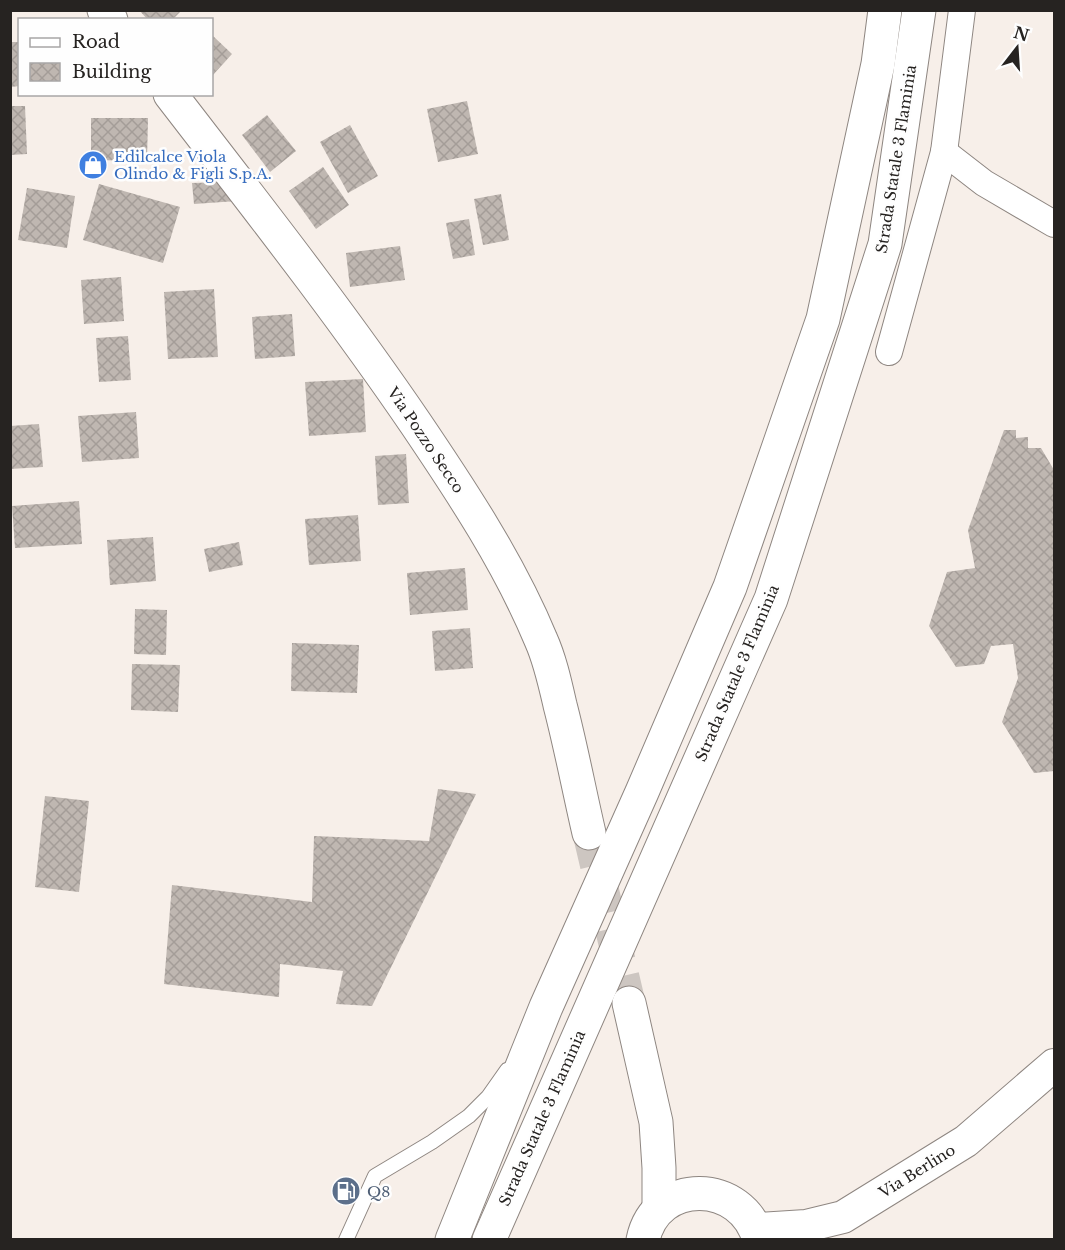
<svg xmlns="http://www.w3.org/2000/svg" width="1065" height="1250" viewBox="0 0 1065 1250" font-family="'Libre Baskerville',serif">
  <defs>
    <pattern id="building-cross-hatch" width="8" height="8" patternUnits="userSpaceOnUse" patternTransform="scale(1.5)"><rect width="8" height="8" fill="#bfb7b1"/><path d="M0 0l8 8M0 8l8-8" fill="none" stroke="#a49d98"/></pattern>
  </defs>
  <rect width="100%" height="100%" fill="#f7efe9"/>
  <g fill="url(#building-cross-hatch)">
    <path d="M139,10H182L172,20H148Z"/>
    <path d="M212,35L232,54L212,76Z"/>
    <path d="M10,42H20V86L10,87Z"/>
    <path d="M467,101L478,154L438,162L427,109Z"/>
    <path d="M10,106H25L27,154L10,155Z"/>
    <path d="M267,115L296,151L270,172L242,135Z"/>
    <path d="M91,118H148L147,161L91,160Z"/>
    <path d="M350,125L378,176L348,193L320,142Z"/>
    <path d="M323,167L349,205L316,229L289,191Z"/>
    <path d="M229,182L237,201L194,204L192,183Z"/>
    <path d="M99,184L180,207L163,263L83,240Z"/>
    <path d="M27,188L75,196L67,248L18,240Z"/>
    <path d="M501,194L509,240L483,245L474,199Z"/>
    <path d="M469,219L475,255L453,259L446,223Z"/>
    <path d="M400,246L405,280L350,287L346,253Z"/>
    <path d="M121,277L124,321L84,324L81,280Z"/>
    <path d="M214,289L218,357L168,359L164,292Z"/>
    <path d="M292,314L295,356L255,359L252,317Z"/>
    <path d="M128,336L131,380L99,382L96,338Z"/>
    <path d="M363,379L366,432L309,436L305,382Z"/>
    <path d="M136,412L139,458L82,462L78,416Z"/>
    <path d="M39,424L43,467L10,469V426Z"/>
    <path d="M1004,430H1016V438L1028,437V448H1041L1054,470V771L1034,773L1002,722L1018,678L1013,644L991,646L984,664L956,667L929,626L947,572L975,568L968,530Z"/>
    <path d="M406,454L409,503L378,505L375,456Z"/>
    <path d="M79,501L82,544L15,548L12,506Z"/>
    <path d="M358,515L361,561L309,565L305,519Z"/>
    <path d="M153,537L156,581L110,585L107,540Z"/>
    <path d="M239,542L243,565L209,572L204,549Z"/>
    <path d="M465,568L468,610L410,615L407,573Z"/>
    <path d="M135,609L167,610L166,655L134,654Z"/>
    <path d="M470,628L473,668L435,671L432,631Z"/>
    <path d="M292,643L359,645L357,693L291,691Z"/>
    <path d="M132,664L180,665L178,712L131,710Z"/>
    <path d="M438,789L476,794L372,1006L336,1004L343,971L280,964L279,997L164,984L172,885L312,902L314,836L429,841Z"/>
    <path d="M45,796L89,801L79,892L35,887Z"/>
  </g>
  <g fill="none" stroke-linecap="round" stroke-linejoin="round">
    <path stroke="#cdc6c1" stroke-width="33" stroke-dasharray="33 16" stroke-linecap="butt" d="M589,833L629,1003"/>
    <g stroke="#8e8681" stroke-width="16">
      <path id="service" d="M346,1240L375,1176L432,1142L469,1116L488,1097L507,1070"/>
    </g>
    <g stroke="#8e8681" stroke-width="28">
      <g id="minor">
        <path d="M944,152L984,183L1054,224"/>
        <path d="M889,352L944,152L962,10"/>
      </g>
    </g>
    <g stroke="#8e8681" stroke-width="34">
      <path id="tertiary" d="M757,1229L806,1226L843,1217L966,1141L1054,1065"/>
    </g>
    <g stroke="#8e8681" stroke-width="35">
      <g id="secondary">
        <path d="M104,10L111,20"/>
        <path d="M170,94C254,203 339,311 416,424C462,492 509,563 541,640C550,660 555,683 560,705C571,747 579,790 589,833"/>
        <path d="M629,1003L656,1122L659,1168V1209"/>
        <path d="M643,1240C656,1177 743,1179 759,1240"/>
      </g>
    </g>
    <g stroke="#8e8681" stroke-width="35">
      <g id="trunk">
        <path d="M452,1240L546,1007L642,792L730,587L823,319L878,64L885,10"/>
        <path d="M489,1240L771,599L885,244L919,10"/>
      </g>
    </g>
    <use href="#service" stroke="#fff" stroke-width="14"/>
    <use href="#minor" stroke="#fff" stroke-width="26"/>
    <use href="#tertiary" stroke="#fff" stroke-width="32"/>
    <use href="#secondary" stroke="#fff" stroke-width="33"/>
    <use href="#trunk" stroke="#fff" stroke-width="33"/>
  </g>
  <defs>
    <g id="shop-disc" transform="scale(1.5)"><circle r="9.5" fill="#3f7fe0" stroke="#fefefe"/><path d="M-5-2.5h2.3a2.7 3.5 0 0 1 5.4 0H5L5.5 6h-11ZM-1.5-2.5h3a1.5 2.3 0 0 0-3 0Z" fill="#fff"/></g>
    <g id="fuel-disc" transform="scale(1.5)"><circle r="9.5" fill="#5c6f8a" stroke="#fefefe"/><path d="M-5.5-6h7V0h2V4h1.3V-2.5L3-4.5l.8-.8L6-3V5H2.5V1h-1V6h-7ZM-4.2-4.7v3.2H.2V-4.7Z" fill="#fff"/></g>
  </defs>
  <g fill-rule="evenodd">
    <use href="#shop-disc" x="93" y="165"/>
    <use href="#fuel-disc" x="346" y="1191"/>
  </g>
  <g text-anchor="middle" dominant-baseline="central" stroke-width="5" stroke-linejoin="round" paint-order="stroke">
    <g font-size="15" fill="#366cbe" stroke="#fefefe" text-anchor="start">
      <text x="114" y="156">Edilcalce Viola<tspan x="114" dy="17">Olindo &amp; Figli S.p.A.</tspan></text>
    </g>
    <g font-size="15" fill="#262321" stroke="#fefefe">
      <text transform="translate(896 159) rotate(-81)">Strada Statale 3 Flaminia</text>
      <text transform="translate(426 440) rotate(56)">Via Pozzo Secco</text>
      <text transform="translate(737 673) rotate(-67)">Strada Statale 3 Flaminia</text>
      <text transform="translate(542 1118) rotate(-66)">Strada Statale 3 Flaminia</text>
      <text transform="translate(917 1171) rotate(-32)">Via Berlino</text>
    </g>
    <g font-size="15" fill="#4e5e75" stroke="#fefefe" text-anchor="start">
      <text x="367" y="1191">Q8</text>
    </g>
  </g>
  <rect width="1065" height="1250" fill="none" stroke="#262321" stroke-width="24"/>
  <rect x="18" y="18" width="195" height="78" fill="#fefefe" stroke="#a8a6a6" stroke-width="1.5"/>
  <rect x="30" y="38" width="30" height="9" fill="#ffffff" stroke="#a8a6a6" stroke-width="1.5"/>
  <text x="72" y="48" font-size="18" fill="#262321">Road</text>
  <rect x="30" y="63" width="30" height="18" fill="url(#building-cross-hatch)" stroke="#a8a6a6" stroke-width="1.5"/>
  <text x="72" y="78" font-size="18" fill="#262321">Building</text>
  <g transform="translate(1017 48) rotate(17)" stroke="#fefefe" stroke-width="4.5" paint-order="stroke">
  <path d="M0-4.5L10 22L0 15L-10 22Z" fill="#262321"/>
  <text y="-9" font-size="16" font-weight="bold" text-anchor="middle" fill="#262321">N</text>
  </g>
</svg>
